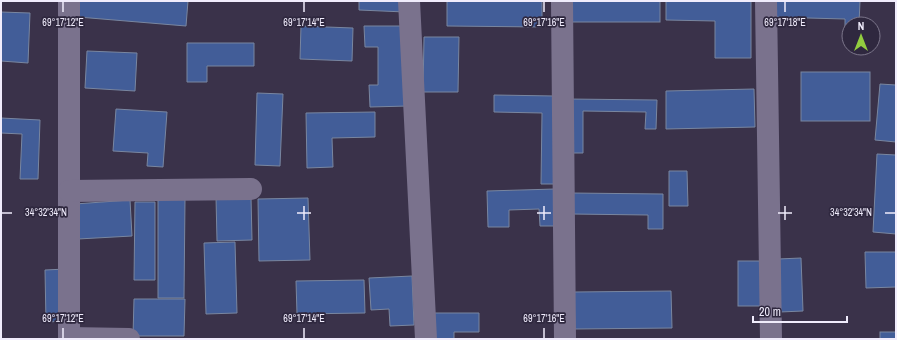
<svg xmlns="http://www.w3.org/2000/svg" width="897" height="340" viewBox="0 0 897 340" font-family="'Archivo Narrow',sans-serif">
  <rect width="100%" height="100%" fill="#3a324a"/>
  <g fill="#425d98" stroke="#7986a0">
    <path d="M79,1H188L186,26L78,17Z"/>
    <path d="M359,1H405V12L359,10Z"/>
    <path d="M447,1H542V27L447,26Z"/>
    <rect x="568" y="1" width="92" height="21"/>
    <path d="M666,1H751V58H715V21L666,20Z"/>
    <path d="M770,1H860L859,24H849V30H845V19L770,17Z"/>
    <path d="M1,12L30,13L28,63L1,61Z"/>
    <path d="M301,26L353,28L352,61L300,59Z"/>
    <path d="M364,26H407L408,106L370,107L369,85H378V47H365Z"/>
    <path d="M424,37H459L458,92H423Z"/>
    <path d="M187,43H254V66H207V82H187Z"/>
    <path d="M87,51L137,53L135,91L85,88Z"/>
    <rect x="801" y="72" width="69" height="49"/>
    <path d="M880,84L896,85V142L875,140Z"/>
    <path d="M754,89L755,127L666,129V91Z"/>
    <path d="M257,93L283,94L280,166L255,165Z"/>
    <path d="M494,95L555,96L554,184H541L542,113L494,112Z"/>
    <path d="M568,99L657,100L656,129H645L646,112L583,111V153H567Z"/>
    <path d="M116,109L167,112L163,167L147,166L148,153L113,151Z"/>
    <path d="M375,112V137L332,138L333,167L307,168L306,113Z"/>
    <path d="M1,118L40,120L38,179H20L22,134L1,133Z"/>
    <path d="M877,154L896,155V234L873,232Z"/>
    <path d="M669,171H687L688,206H669Z"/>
    <path d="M555,189L556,226H540L539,209L509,210V227H488L487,191Z"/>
    <path d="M571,193L663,194V229H648V215L571,214Z"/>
    <path d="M216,197H251L252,240L217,241Z"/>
    <path d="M308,198L310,260L259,261L258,199Z"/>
    <path d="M158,199H185L184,298H158Z"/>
    <path d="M130,200L132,236L78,239L75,204Z"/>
    <path d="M135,202H155V280H134Z"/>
    <path d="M235,242L237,313L206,314L204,243Z"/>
    <path d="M865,252H896V287L866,288Z"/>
    <path d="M801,258L803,311L780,312L778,259Z"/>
    <rect x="738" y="261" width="28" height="45"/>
    <path d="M66,269L67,321L46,322L45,270Z"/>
    <path d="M412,276L414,325L390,326L389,309L371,310L369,278Z"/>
    <path d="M364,280L365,313L297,314L296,281Z"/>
    <path d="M671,291L672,328L575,329L574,292Z"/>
    <path d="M134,299H185L184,336H133Z"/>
    <path d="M431,313H479V332H454V339H431Z"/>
    <rect x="880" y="332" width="16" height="7"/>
  </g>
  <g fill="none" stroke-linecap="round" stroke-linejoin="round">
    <g stroke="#7a728d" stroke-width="22">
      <path d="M69,1V339"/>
      <path d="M409,1L426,339"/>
      <path d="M562,1L565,339"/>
      <path d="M766,1L771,339"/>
      <path d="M69,191L251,189"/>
      <path d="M69,338L129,339"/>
    </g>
  </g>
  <path fill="none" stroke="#f0ecfc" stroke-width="1.5" d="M63,2V12M304,2V12M544,2V12M785,2V12M304,206V220M544,206V220M785,206V220M2,213H12M297,213H311M537,213H551M778,213H792M885,213H895M63,328V338M304,328V338M544,328V338"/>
  <g font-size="10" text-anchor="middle" fill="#f0ecfc" stroke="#2f283f" stroke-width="3.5" stroke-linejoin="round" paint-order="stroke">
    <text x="63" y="26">69°17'12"E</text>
    <text x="304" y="26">69°17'14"E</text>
    <text x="544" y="26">69°17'16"E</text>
    <text x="785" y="26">69°17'18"E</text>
    <text x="46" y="216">34°32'34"N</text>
    <text x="851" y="216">34°32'34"N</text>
    <text x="63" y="322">69°17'12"E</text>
    <text x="304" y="322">69°17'14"E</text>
    <text x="544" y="322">69°17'16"E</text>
  </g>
  <rect width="897" height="340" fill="none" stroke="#f0ecfc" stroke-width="4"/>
  <g transform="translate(861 36)"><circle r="19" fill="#2f283f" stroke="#7c768b"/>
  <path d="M0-3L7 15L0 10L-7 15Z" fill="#92cd3f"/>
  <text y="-6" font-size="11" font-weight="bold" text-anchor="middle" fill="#f0ecfc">N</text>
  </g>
  <path d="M753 316v6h94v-6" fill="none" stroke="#f0ecfc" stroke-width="2"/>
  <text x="759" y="316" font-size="12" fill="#f0ecfc" stroke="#2f283f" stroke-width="3" paint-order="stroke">20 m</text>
</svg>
